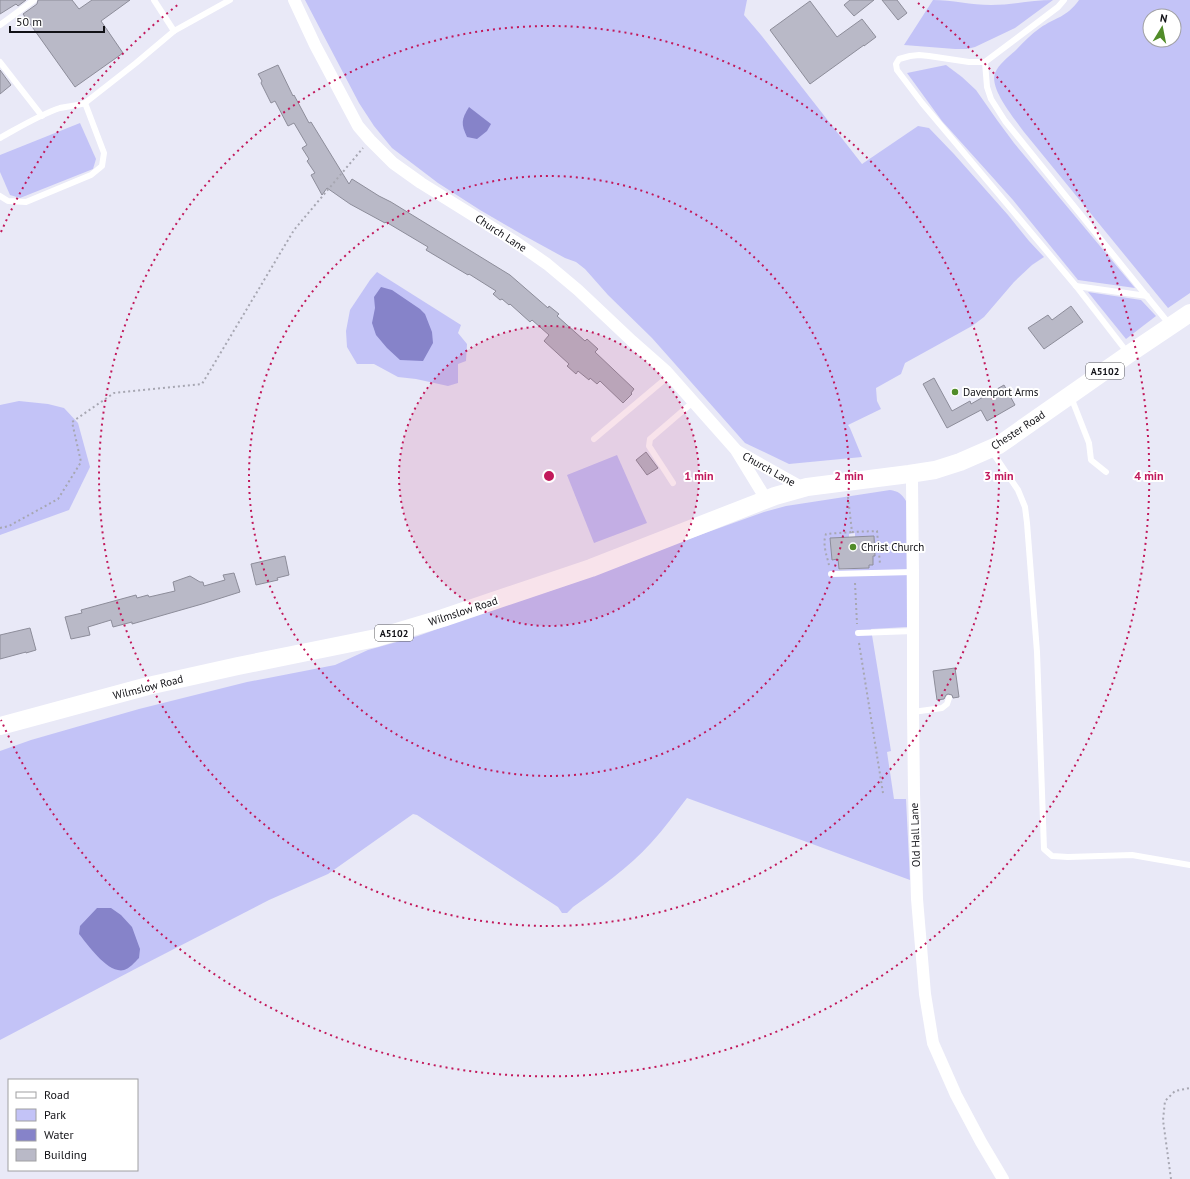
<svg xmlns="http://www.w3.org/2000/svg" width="1190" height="1179" viewBox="0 0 1190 1179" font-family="'PT Sans',sans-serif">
  <rect width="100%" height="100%" fill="#e9e9f7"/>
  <g fill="#c3c3f7" fill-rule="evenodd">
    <path d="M305,0H747L744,15L761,35L862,164L918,126L929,128L954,154L1008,215L1029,241L1044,257L1032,265L1014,282L984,317L972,326L905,363L901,374L876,388L877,401L881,409L848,425L850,428L862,457L789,464L745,443L652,338L608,295L585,269L576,262L565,258L523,235L480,210L438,183L392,148L374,126L359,103Z"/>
    <path d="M933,0C952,0 971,5 991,5C1012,5 1032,0 1053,0L1015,28L975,47L967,49H955L904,45Z"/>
    <path d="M1079,0H1190V293L1168,308L1024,132C1015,119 989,89 995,73C999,64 1008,57 1015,51C1023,43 1031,34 1040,28C1056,17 1066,18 1079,0ZM1150,16H1174V40H1150Z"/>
    <path d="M946,65L962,77L976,90L997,120L1014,143L1135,288L1078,280L1013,200L942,121L907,73Z"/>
    <path d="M80,123L96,159L93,169L20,198L10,195L0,172V155Z"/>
    <path d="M377,272L461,325L458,333L467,344L466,361L458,364V383L448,386L416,379L398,377L374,364H357L347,347L346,331L350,310L370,280Z"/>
    <path d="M1088,292L1141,300L1156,316L1126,339Z"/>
    <path d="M19,401L48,404L64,408L78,423L90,467L69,510L0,535V405Z"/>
    <path d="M617,455L647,523L594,543L567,475Z"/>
    <path d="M890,490C898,491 902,494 906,501L907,627L871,629L891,751L887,752L894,799H906L910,880L687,798C675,813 664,829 651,843C628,868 600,888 573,907L567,913H562L558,907L417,815L413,814L328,874L269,900L137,968L0,1040V751L31,740L139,709L247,682L335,665L368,650L418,636L764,512L786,506ZM855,533V537L874,536L875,556H873V565H869V568L839,570L838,559L832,560L831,538L849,537V534Z"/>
  </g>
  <g fill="#8683c9">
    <path d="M469,107L491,124L487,131L477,139L467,137C461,124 461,120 469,107Z"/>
    <path d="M381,287L392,290L420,309L425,314L432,332L433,343L423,361L400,360L387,348L376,335L372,323L375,308L374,297Z"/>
    <path d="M97,908H111L121,915L132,927L140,949L139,958C135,962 129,969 124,970C108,974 88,945 79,934L80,926Z"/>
  </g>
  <g fill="#b9b9c7" stroke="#8d8d9a">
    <path d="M0,0H26L18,6L16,4L0,14Z"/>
    <path d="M38,0H72L79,9L92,0H130L101,21L123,53L75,87L23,14L37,4Z"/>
    <path d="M850,0H874L854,16L844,5Z"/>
    <path d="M882,0H897L907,13L898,20Z"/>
    <path d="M810,1L837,37L862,19L876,37L864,46V45L810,84L770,30Z"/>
    <path d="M278,65L293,96L294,95L309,123L311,122L349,184L352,179L379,196L391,202L510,275L548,308L549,306L559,314L557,316L585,341L587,339L598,349L595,352L634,389L631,393L632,394L623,403L600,381L597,384L590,378L589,380L578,371L576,374L567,366L569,364L544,341L549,335L532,320L530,322L510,304L509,305L502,299L500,300L493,294L496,291L469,274L468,275L426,250L428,247L386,222L385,223L350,204L327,188L322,195L311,175L315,173L307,161L309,159L302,148L307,145L294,123L288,126L275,101L271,103L261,83L262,81L258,74Z"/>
    <path d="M0,70L11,85L0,94Z"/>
    <path d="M1071,306L1083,322L1044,349L1028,328L1048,315L1052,320Z"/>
    <path d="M934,378L952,411L970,401L971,404L1004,385L1015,405L987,421L981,410L947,428L923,384Z"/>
    <path d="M646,452L658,468L647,475L636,460Z"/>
    <path d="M874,536L875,556H873V565H869V568L839,569L838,559L832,560L830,538Z"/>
    <path d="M285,556L289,575L277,578L278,580L256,585L251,564Z"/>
    <path d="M234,573L240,592L202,604L132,624V622L113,627L111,620L88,627L90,635L71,639L65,617L82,613L81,610L136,595L137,598L148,595L149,597L175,591L173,582L190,576L200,582H203L204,586L225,580L223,575Z"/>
    <path d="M30,628L36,650L26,653V652L0,659V635Z"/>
    <path d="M955,668L959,697L953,698L952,695L948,694L946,695L944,699L937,700L933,671Z"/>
  </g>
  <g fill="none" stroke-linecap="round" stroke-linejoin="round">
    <g stroke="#a7a7b2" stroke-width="2" stroke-dasharray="2 3" stroke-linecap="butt">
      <path d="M848,497L852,532L877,531L880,564"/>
      <path d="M0,528L9,526L58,499L81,462L72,422L114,393L202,384L294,230L363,148"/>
      <path d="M829,565C827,556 822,544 826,534L852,532V533"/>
      <path d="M855,583L857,624"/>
      <path d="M859,643L883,793"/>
      <path d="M1171,1179L1163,1120L1165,1101L1175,1091L1190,1088"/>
    </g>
    <g stroke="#fff" stroke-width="6">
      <path d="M154,0L174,31L230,0"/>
      <path d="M1064,0L1058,7L985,62H969L929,56L919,55L910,56L899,59L896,64L897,70L922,103L1076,286L1147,296"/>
      <path d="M0,25L34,0"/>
      <path d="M0,62L42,116"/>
      <path d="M985,62L987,87L991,99L1005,121L1170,325"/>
      <path d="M0,138C20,127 39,115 60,108C68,106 77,106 85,103L136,63L174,31"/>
      <path d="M0,196L8,201L26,202L91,175L102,166L104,153L85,103"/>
      <path d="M1076,286L1127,352"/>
      <path d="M1071,397L1089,443L1091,460L1106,472"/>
      <path d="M594,439L670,375"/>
      <path d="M991,450L1018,490L1025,507L1027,523L1037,652L1044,849L1052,856L1068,857L1132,855L1190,865"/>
      <path d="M673,483L649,446L650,439L693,402"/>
      <path d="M831,574L913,572"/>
      <path d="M858,633L913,631"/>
      <path d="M913,712L942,708L947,704L949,698"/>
    </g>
    <g stroke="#fff" stroke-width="12">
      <path d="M294,0L315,45L358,126L370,140L393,163L421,183L514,241L547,264L578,290L632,341L666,371L736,450L766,499"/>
      <path d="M737,451L803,488"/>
      <path d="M909,474L912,482L913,572V712L914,793L917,899L925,994L933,1043L956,1095L981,1142L1003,1179"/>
    </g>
    <path stroke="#fff" stroke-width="18" d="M0,726L148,686L238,666L376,638L443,618L591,568L775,496L807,487L909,474L935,470L960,462L999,445L1129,354L1190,313"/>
  </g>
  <circle cx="549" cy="476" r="150" fill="#c2185b" fill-opacity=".12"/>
  <g fill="none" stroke="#c2185b" stroke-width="2" stroke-dasharray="2 4">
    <circle cx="549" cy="476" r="150"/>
    <circle cx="549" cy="476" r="300"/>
    <circle cx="549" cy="476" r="450"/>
    <path d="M1 232A600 600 0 0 1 180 3M918 3A600 600 0 1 1 1 720"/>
  </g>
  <g fill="#518c29" stroke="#fff" stroke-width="1.5">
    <circle cx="955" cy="392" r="4"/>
    <circle cx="853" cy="547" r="4"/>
  </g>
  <g text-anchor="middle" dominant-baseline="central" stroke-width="4" stroke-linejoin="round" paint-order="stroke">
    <g fill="#fff" stroke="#58585c" stroke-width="1">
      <rect x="1086" y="363" width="38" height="16" rx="3"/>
      <rect x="375" y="625" width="38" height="16" rx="3"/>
    </g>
    <g font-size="10" font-weight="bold" fill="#111116">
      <text x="1105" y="371">A5102</text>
      <text x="394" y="633">A5102</text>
    </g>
    <g font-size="11" fill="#111116" stroke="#fff">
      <text transform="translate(501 233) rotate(33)">Church Lane</text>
      <text transform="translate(1018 430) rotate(-33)">Chester Road</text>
      <text transform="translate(769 469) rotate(29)">Church Lane</text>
      <text transform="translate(463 611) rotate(-18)">Wilmslow Road</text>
      <text transform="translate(148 687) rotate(-14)">Wilmslow Road</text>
      <text transform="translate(915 835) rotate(-92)">Old Hall Lane</text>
    </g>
    <g font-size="11" fill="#111116" stroke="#fff" text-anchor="start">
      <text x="963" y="392">Davenport Arms</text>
      <text x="861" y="547">Christ Church</text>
    </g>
  </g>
  <circle cx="549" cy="476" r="6" fill="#c2185b" stroke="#fff" stroke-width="2"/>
  <g font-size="12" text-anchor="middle" font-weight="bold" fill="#c2185b" stroke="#fff" stroke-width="4" stroke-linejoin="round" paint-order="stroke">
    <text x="699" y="480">1 min</text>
    <text x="849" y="480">2 min</text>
    <text x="999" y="480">3 min</text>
    <text x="1149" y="480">4 min</text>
  </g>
  <rect x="8" y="1079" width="130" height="92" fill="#ffffff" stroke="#a0a0a2"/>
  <rect x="16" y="1092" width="20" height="6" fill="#ffffff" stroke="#a0a0a2"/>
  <text x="44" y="1099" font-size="12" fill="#111116">Road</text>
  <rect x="16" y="1109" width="20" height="12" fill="#c3c3f7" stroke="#a0a0a2"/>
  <text x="44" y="1119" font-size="12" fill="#111116">Park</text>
  <rect x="16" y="1129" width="20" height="12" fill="#8683c9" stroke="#a0a0a2"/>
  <text x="44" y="1139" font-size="12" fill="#111116">Water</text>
  <rect x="16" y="1149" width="20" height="12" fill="#b9b9c7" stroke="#a0a0a2"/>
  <text x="44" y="1159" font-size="12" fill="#111116">Building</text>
  <g transform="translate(1162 28) rotate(10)"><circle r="19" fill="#ffffff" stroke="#a0a0a2"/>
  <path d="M0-3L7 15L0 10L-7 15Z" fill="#518c29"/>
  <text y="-6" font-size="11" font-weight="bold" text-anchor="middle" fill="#111116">N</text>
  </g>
  <path d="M10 26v6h94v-6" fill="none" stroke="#111116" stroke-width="2"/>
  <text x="16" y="26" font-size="12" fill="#111116" stroke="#ffffff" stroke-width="3" paint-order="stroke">50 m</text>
</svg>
